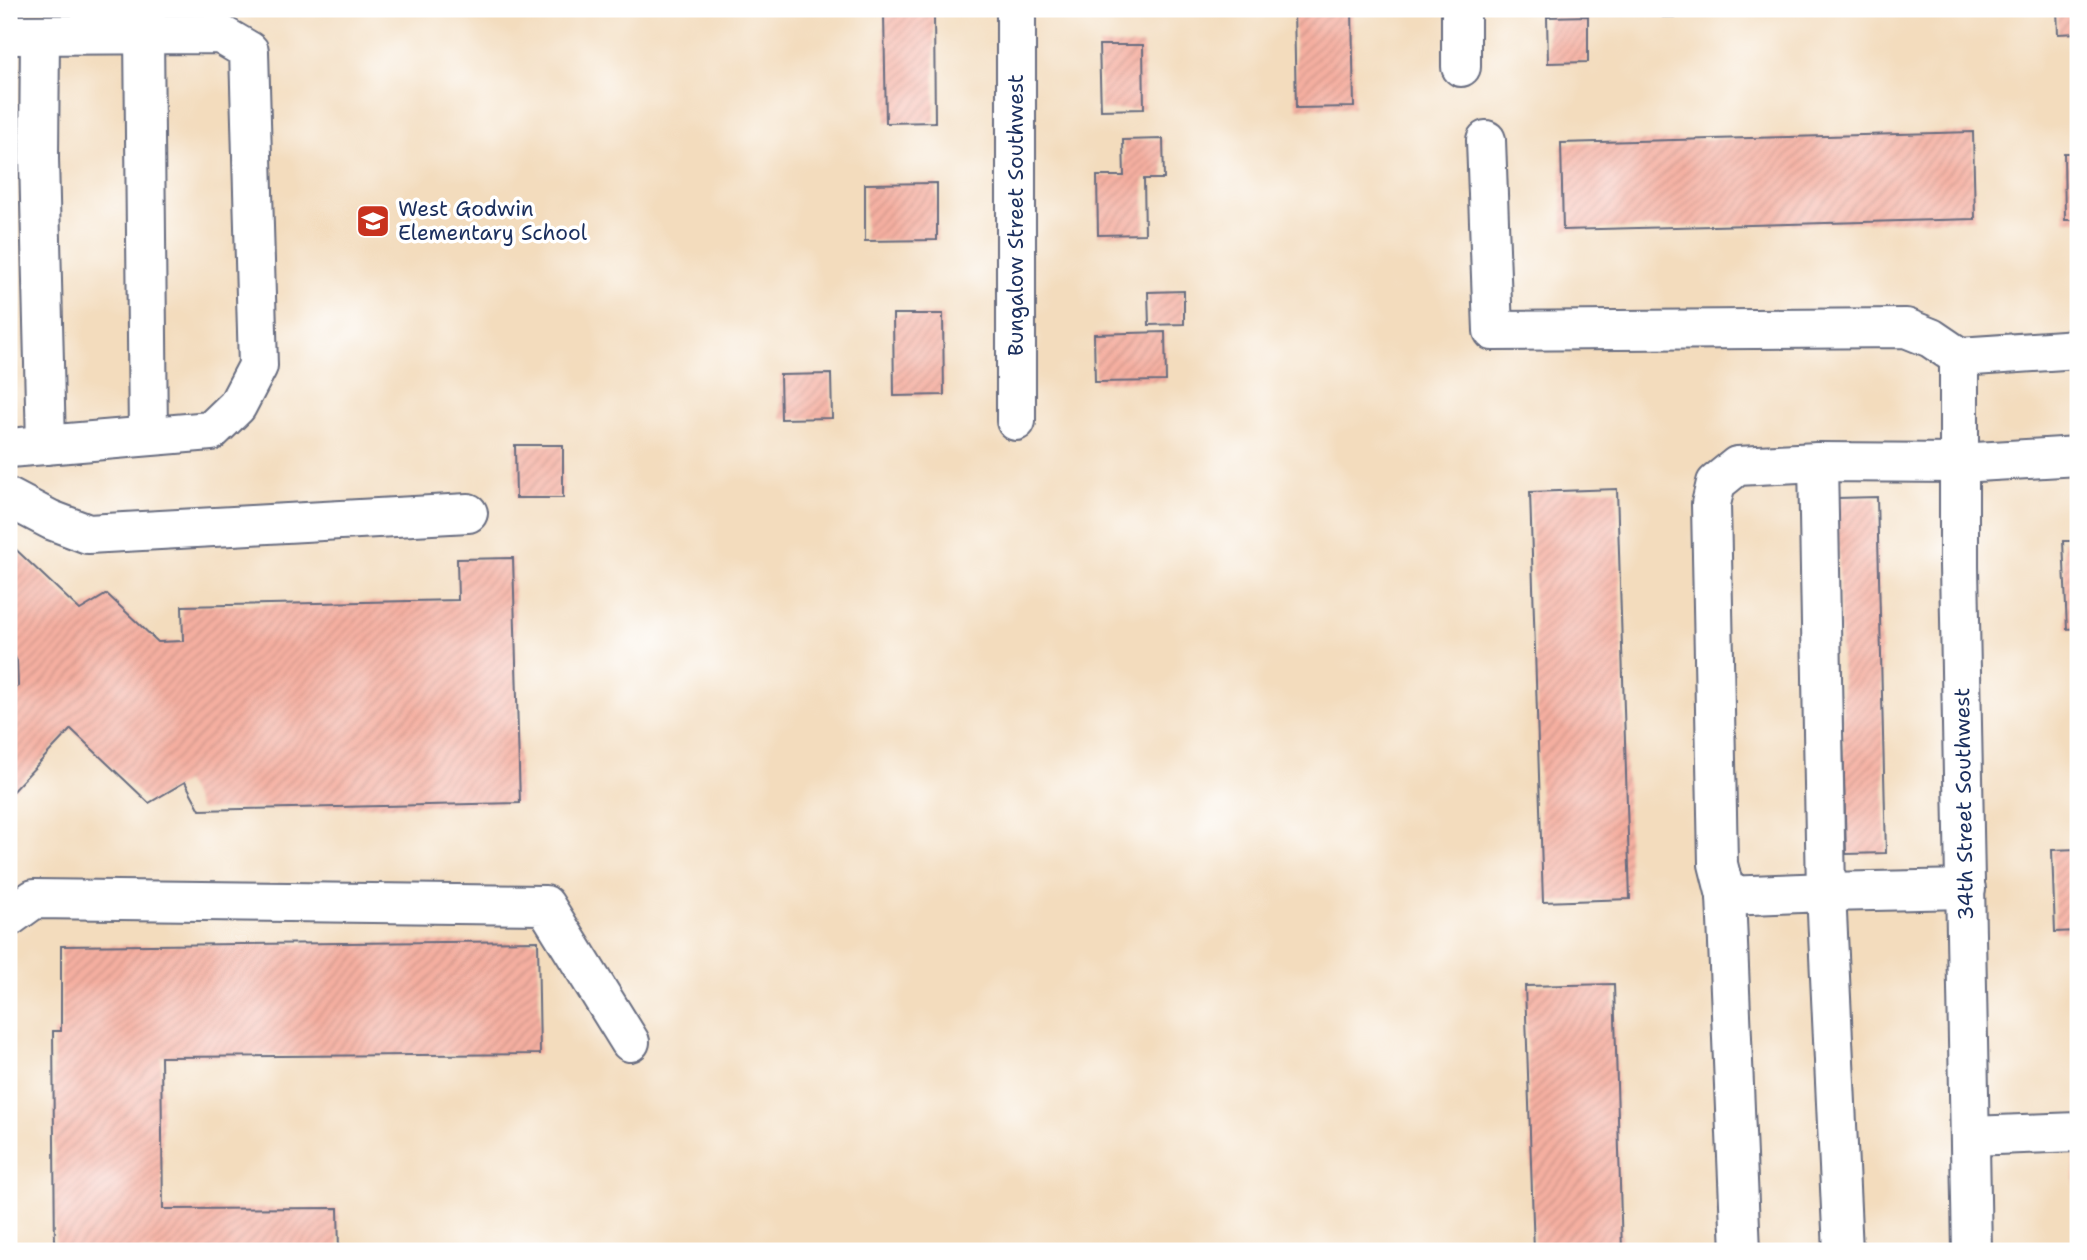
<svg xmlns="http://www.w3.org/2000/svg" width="2087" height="1260" viewBox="0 0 2087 1260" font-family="'Shantell Sans',sans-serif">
  <defs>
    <pattern id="building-hatch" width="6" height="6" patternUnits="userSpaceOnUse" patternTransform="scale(1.75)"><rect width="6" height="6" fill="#f5afa0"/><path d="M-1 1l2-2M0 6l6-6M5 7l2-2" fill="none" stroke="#d1978c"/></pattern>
  </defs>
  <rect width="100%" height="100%" fill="#fff"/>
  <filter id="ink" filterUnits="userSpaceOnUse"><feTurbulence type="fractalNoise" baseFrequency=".0143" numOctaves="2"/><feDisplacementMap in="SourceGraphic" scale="14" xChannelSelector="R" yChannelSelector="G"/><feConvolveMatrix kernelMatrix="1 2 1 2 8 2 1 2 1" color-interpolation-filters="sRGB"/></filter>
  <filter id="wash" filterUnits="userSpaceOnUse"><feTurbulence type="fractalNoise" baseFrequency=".00686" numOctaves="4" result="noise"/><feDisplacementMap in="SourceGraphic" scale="28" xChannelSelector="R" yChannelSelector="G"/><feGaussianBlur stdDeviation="1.57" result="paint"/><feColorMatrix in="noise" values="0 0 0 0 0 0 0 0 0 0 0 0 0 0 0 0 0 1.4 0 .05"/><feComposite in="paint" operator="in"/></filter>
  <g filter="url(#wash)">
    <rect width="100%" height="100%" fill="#f3dcbd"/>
    <g id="blocks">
      <g fill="url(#building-hatch)">
        <path d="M1294,9H1352L1354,107L1296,108Z"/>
        <rect x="1663" y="9" width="47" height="8"/>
        <path d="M2057,9H2078V33L2058,34Z"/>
        <path d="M934,14L935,122L886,123L884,15Z"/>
        <path d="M1588,16V62L1548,63L1547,17Z"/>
        <path d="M1099,45H1143L1144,109L1101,110Z"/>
        <path d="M1973,132L1975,219L1563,230L1561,143Z"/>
        <path d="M1163,139L1164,179H1144L1145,234L1098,235L1097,176H1124L1123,140Z"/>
        <path d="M2064,153H2078V220H2065Z"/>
        <path d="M937,183V240L865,241V184Z"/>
        <path d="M1184,291V324L1149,325L1148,292Z"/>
        <path d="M893,314H943L944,395L894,396Z"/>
        <path d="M1165,332L1166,381L1095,382L1094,334Z"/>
        <path d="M831,374L832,418L781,419L780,375Z"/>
        <path d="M515,445H563V498H516Z"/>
        <path d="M1617,489L1630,899L1543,902L1530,492Z"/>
        <path d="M1877,497L1886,853L1846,854L1837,498Z"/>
        <path d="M2063,541H2078V628L2067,629Z"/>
        <path d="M9,543L80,610L107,594L158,642L183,641L182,606L458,600L457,559L513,558L520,803L200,810L185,782L149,803L71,729L9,795V692L18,686L17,661L9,647Z"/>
        <path d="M2078,849V931L2055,932L2052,850Z"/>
        <path d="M538,941L540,1054L161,1057L163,1209L338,1208L339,1251H55L53,1031H61V946Z"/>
        <path d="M1614,984L1622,1251H1534L1525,986Z"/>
        <path d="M2074,1157H2078V1197H2075Z"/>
      </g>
    </g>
  </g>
  <g filter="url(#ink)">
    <use href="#blocks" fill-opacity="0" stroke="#676c7f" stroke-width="2"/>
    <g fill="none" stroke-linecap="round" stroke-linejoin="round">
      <g stroke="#676c7f" stroke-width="42">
        <g id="minor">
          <path d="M1016,9V421"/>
          <path d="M1461,9V67"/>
          <path d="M144,34L148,436"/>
          <path d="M9,35L220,34L249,51L258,366L237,406L211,431L9,448"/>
          <path d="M40,35L39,158L46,445"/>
          <path d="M1486,140L1493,331L1906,328L1931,338L1959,357"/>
          <path d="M1959,357V566L1972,1251"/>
          <path d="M1959,357L2078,349"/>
          <path d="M9,498L51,520L88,534L468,513"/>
          <path d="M1966,889L1826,892L1818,462L1959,463L2078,456"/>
          <path d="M1726,896L1718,864L1711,504L1716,483L1737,466L1818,462"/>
          <path d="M9,917L34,899L545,905L630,1042"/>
          <path d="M1971,1136L2078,1132"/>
          <path d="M1741,1251L1726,896L1826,892L1843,1251"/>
        </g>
      </g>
      <use href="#minor" stroke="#fff" stroke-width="38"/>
    </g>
  </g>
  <defs>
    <g id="school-square" transform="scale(1.75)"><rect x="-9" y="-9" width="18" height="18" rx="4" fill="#c8321e" stroke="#fff"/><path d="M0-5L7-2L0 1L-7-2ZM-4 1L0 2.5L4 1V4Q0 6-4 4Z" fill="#fff"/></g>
  </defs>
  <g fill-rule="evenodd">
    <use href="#school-square" x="373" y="221"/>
  </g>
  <g text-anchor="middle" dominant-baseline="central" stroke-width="7" stroke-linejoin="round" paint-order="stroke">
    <g font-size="21" fill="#1b2f5e" stroke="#fff" text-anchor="start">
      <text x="398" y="209">West Godwin<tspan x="398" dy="24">Elementary School</tspan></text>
    </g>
    <g font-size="21" fill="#1b2f5e" stroke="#fff">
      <text transform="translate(1016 215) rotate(-90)">Bungalow Street Southwest</text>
      <text transform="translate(1964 804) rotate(-91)">34th Street Southwest</text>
    </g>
  </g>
  <rect width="2087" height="1260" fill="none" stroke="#fff" stroke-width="35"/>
</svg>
